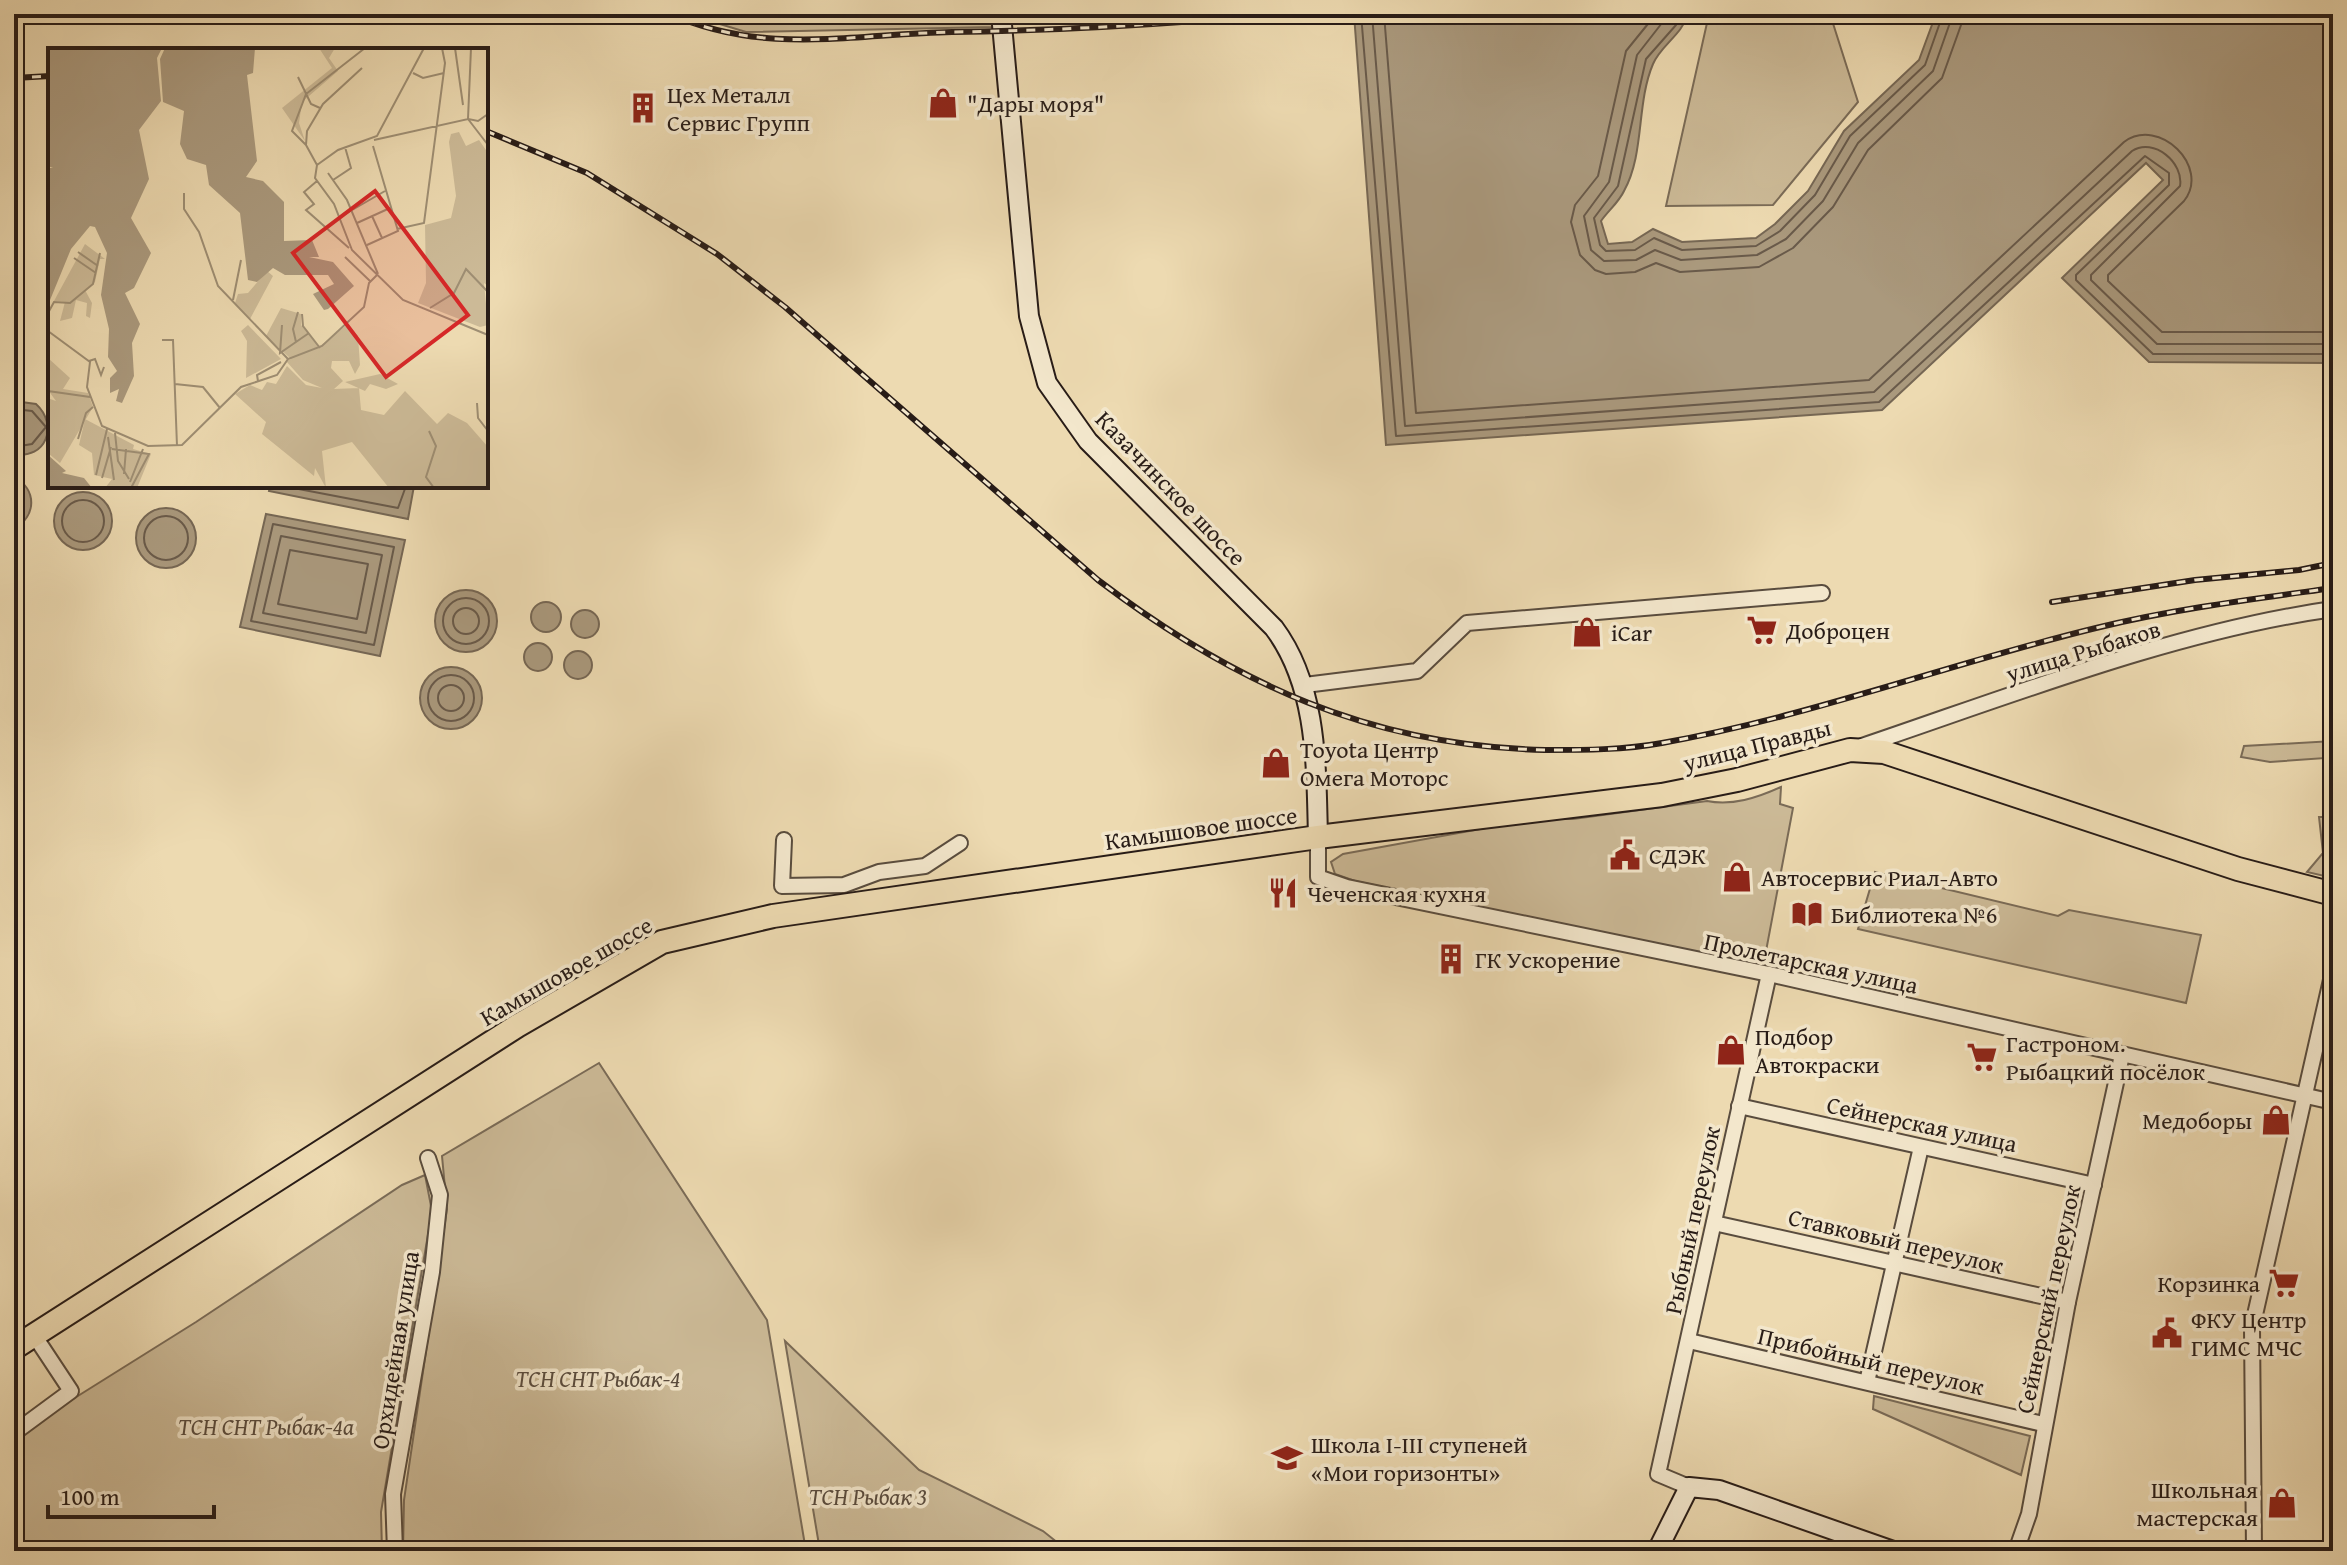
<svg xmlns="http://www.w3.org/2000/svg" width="2347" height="1565" viewBox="0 0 2347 1565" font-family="'Gentium Book Plus',serif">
  <rect width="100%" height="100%" fill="#eddab1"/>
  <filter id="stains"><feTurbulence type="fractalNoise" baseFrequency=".0025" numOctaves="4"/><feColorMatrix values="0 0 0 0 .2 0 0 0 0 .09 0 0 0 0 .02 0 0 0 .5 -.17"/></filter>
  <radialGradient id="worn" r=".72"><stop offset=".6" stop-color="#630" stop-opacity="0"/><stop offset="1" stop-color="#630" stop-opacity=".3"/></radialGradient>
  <g fill="#ccba97" stroke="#7a6b57" stroke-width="2">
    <path d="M687,14H992L994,27L746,32Z"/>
    <path d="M1709,14H1830L1858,102L1773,205L1666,206Z"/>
    <path d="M2333,741V878L2307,872L2323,853L2319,817H2331L2325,758L2270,762L2241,757L2244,746Z"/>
    <path d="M1781,787L1780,804L1793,808L1763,967L1355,881L1335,874L1331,862L1343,854L1536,819H1573L1707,801C1732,806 1757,798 1781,787Z"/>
    <path d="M1875,872L2058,916L2069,910L2201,935L2186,1003L1858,929Z"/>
    <path d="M599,1063L767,1320L806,1551H403L404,1500L447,1209L442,1156Z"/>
    <path d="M425,1175L432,1211L381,1512L382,1551H14V1436L196,1322L402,1185Z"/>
    <path d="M785,1341L919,1470L1043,1531L1068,1551H820Z"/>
    <path d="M1874,1396L2030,1436L2021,1475L1873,1409Z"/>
  </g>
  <g fill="#aa997d" stroke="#766754" stroke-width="2">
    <path d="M1354,14H1688C1682,35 1661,45 1653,64C1636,104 1645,153 1624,191C1619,202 1608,211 1601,221L1608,244L1632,242L1653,229L1682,242L1756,238L1775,224L1808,191L1844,131L1919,60L1936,14H2333V358L2329,363L2149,362L2062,278L2163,180L2146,163L1882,410L1386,445Z"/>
    <path d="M14,401L36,404C59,425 46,460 14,454Z"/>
    <path d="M14,477C37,489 37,516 14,529Z"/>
    <path d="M270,486H414L408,519L269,491Z"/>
    <circle cx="83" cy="521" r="29"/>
    <circle cx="166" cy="538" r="30"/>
    <path d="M266,514L405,540L380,656L240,627Z"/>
    <circle cx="466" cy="621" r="31"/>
    <circle cx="546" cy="617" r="15"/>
    <circle cx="585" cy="624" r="14"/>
    <circle cx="538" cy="657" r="14"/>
    <circle cx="578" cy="665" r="14"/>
    <circle cx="451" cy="698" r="31"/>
  </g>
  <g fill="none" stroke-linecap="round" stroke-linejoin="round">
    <g stroke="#695a4a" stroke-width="2">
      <path d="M1361,14L1396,436L1879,402L2145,156L2169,173V185L2076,275V280L2153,354H2333"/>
      <path d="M1372,14L1405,426L1874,392L2132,151C2154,137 2184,163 2180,186L2091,275V280L2157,344H2333"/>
      <path d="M1384,14L1416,413L1869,380L2124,142C2159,116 2211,167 2184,201L2108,275V281L2162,332H2333"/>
      <path d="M1656,14L1626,51L1598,176L1575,205L1571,222L1580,255L1595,270L1606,274L1635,272L1656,263L1680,272L1759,267L1793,248L1833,207L1868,150L1942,78L1965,14"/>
      <path d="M1669,14L1637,55L1609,182L1584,216L1591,250L1604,261L1636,260L1655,250L1681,260L1757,255L1786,239L1823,201L1858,143L1933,71L1953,14"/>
      <path d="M1680,14L1676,25L1646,59L1618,186L1594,218L1600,245L1606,251L1635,250L1654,238L1682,250L1756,246L1780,231L1815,195L1850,136L1925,65L1943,14"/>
      <path d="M14,409L32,411L46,427L32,444L14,447"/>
      <path d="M283,486L398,508L406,486"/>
      <circle cx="83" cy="521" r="21"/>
      <circle cx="166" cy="538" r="22"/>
      <path d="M273,524L394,547L374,645L251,621Z"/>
      <path d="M281,536L382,555L366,633L263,613Z"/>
      <path d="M290,550L368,564L357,619L278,604Z"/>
      <circle cx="466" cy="621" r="23"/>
      <circle cx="466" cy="621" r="13"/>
      <circle cx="451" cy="698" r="23"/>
      <circle cx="451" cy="698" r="13"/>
    </g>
    <g stroke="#594c3e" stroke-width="18">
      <g id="street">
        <path d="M1305,685L1417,671L1467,623L1822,593"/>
        <path d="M1862,746C2013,695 2176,631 2333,609"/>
        <path d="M1318,837V877L1347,887L1769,974L2333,1102"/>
        <path d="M784,840L782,886L844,885L879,872L925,866L960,843"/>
        <path d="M1739,1106L2094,1185"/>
        <path d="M1714,1223L2068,1302"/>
        <path d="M1689,1341L2043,1424"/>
        <path d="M1867,1382L1921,1147"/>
        <path d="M14,1433L71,1391L34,1335"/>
        <path d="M1689,1487L1658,1474L1769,974"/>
        <path d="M395,1551L393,1494L432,1272L440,1195L428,1158"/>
        <path d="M2016,1551L2029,1514L2068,1302L2122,1055"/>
        <path d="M2254,1551L2252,1328L2333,971"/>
      </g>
    </g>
    <g stroke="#281c17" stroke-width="22">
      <g id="secondary">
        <path d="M1001,14L1029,316L1047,383L1088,441L1274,628C1318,687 1316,766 1318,837"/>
        <path d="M1657,1551L1689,1487L1719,1490L1893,1551"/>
      </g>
    </g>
    <g stroke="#281c17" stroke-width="26">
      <path id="primary" d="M14,1348L517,1026L662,942L773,916L1318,837L1662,795L1737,780L1850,750L1884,752L2238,869L2333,894"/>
    </g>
    <use href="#street" stroke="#f3e7cc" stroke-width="14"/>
    <use href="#secondary" stroke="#f3e7cc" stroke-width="18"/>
    <use href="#primary" stroke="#eddab1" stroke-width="22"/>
    <g stroke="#281c17" stroke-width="6">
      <g id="rail">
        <path d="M670,14C765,56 853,34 952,32C1034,31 1115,27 1196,21"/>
        <path d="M14,24L32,14"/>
        <path d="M14,78L50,76"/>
        <path d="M486,131L587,173L717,254L785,307L1098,580C1235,684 1371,746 1545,750C1584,750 1624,750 1662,743C1809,717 1951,663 2096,628C2173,609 2254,599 2333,588"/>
        <path d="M2052,602L2195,580L2299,570L2333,563"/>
      </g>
    </g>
    <use href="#rail" stroke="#f3e7cc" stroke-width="3" stroke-dasharray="9" stroke-linecap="butt"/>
  </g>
  <defs>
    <g id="shop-bare" transform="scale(2.4)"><path d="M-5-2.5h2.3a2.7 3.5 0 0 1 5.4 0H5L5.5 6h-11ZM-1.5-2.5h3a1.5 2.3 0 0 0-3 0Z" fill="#8f2418" stroke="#f3e7cc" stroke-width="2.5" paint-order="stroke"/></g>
    <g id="building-bare" transform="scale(2.4)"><path d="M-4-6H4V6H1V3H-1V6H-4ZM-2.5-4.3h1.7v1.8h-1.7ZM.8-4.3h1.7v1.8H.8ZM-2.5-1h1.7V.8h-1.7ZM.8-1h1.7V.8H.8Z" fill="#8f2418" stroke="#f3e7cc" stroke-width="2.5" paint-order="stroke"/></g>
    <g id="supermarket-bare" transform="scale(2.4)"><path d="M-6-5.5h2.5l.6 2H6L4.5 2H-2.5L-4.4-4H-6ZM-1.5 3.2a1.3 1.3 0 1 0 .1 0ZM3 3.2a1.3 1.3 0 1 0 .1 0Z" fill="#8f2418" stroke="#f3e7cc" stroke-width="2.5" paint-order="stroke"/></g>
    <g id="civic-bare" transform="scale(2.4)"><path d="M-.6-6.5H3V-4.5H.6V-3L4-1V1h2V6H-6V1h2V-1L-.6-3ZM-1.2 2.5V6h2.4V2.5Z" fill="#8f2418" stroke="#f3e7cc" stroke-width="2.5" paint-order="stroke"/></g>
    <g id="restaurant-bare" transform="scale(2.4)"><path d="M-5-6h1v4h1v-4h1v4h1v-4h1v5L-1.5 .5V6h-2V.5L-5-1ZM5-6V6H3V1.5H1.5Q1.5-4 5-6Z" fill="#8f2418" stroke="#f3e7cc" stroke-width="2.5" paint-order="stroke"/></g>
    <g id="library-bare" transform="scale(2.4)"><path d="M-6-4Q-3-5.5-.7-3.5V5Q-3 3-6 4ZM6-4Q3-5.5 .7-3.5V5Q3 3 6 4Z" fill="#8f2418" stroke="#f3e7cc" stroke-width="2.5" paint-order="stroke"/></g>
    <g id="school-bare" transform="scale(2.4)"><path d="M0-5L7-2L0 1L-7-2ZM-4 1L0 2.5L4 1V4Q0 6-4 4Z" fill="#8f2418" stroke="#f3e7cc" stroke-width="2.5" paint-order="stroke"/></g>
  </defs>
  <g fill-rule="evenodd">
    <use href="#shop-bare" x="943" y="103"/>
    <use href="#building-bare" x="643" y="108"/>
    <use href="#supermarket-bare" x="1762" y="630"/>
    <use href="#shop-bare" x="1587" y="632"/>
    <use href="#shop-bare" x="1276" y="763"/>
    <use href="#civic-bare" x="1625" y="855"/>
    <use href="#shop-bare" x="1737" y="877"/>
    <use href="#restaurant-bare" x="1283" y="893"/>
    <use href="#library-bare" x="1807" y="914"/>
    <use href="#building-bare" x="1451" y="959"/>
    <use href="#shop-bare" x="1731" y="1050"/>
    <use href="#supermarket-bare" x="1982" y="1057"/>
    <use href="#shop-bare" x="2276" y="1120"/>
    <use href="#supermarket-bare" x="2284" y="1283"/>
    <use href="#civic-bare" x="2167" y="1333"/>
    <use href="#school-bare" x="1287" y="1458"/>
    <use href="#shop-bare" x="2282" y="1503"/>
  </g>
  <g text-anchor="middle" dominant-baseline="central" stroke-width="7" stroke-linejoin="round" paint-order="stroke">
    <g font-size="24" fill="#281c17" stroke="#f3e7cc" text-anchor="start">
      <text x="667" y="94">Цех Металл<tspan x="667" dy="28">Сервис Групп</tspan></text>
      <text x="967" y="103">"Дары моря"</text>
      <text x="1786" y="630">Доброцен</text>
      <text x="1611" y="632">iCar</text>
      <text x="1300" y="749">Toyota Центр<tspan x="1300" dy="28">Омега Моторс</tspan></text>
      <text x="1649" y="855">СДЭК</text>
      <text x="1761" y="877">Автосервис Риал-Авто</text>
      <text x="1307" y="893">Чеченская кухня</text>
      <text x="1831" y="914">Библиотека №6</text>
      <text x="1475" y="959">ГК Ускорение</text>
      <text x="1755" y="1036">Подбор<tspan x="1755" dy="28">Автокраски</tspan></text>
      <text x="2006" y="1043">Гастроном.<tspan x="2006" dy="28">Рыбацкий посёлок</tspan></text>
      <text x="2252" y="1120" text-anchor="end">Медоборы</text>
      <text x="2260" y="1283" text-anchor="end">Корзинка</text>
      <text x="2191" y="1319">ФКУ Центр<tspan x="2191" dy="28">ГИМС МЧС</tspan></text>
      <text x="1311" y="1444">Школа I-III ступеней<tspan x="1311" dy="28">«Мои горизонты»</tspan></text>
      <text x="2258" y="1489" text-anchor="end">Школьная<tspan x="2258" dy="28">мастерская</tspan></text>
    </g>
    <g font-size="24" fill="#281c17" stroke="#f3e7cc">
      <text transform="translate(1171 488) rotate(46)">Казачинское шоссе</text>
      <text transform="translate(2083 651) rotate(-17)">улица Рыбаков</text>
      <text transform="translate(1757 745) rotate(-14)">улица Правды</text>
      <text transform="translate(1201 828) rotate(-8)">Камышовое шоссе</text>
      <text transform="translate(1811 963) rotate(12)">Пролетарская улица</text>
      <text transform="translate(566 971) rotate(-30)">Камышовое шоссе</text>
      <text transform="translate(1922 1124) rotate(12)">Сейнерская улица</text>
      <text transform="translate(1692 1220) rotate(-78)">Рыбный переулок</text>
      <text transform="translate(1896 1241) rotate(13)">Ставковый переулок</text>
      <text transform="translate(2048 1299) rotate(-78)">Сейнерский переулок</text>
      <text transform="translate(395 1350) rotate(-81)">Орхидейная улица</text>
      <text transform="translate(1871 1361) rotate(13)">Прибойный переулок</text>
    </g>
    <g font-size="24" font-style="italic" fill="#594b3d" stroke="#f3e7cc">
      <text x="598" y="1378">ТСН СНТ Рыбак-4</text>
      <text x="266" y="1426">ТСН СНТ Рыбак-4а</text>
      <text x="868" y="1496">ТСН Рыбак 3</text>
    </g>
  </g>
  <g transform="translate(48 48)">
    <rect width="440" height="440" fill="#eddab1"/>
    <path d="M271,0H287L281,10L290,23L254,54L251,75L257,93L234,60L284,20ZM411,84L418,98L431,92L440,105V238L436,235L440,277L432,279L370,255L378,235L377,177L403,170L408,148L401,94L403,86ZM37,196L57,211H52L47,234L37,242L44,255L42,270L38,268L39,255L28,252L24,270L12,273L17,254L6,253ZM219,223L225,228L202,271L187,255L190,246L200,245ZM233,260L253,266V277L271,299L300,276L310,288L312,317L307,326L301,313H284L283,320L295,333L286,341L311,340L313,362L336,367L357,343L389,376L400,365L419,375L440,399V438L341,440L304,394L274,403L278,440L267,420L266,428L214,386L218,374L187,346L202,337L214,342L219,334L228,336L239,318L258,337L274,340L255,332L238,313L243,311L218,288ZM200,277L233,311L198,330L199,293L193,283ZM0,310L22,330L15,341L40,345L45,359L12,415L0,405V343L2,351L8,353L0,342ZM332,326L350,336L338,341L322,336L317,343L297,334ZM37,371L86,397L85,401L103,406L89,440H57L64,431L46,427L44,405L31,397Z" fill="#ccba97"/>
    <path d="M0,0H114L109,10L113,53L91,82L101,131L83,170L103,205L86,240L77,245L92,276L84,295L86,328L74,355L68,353L71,341L62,345V330L69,323L60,309L61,281L53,247L59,205L47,179L42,178L23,201L0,257V120H5L0,118ZM117,0H207L205,25L199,27L209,113L198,129L215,133L236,154V193L264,192L271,209H261L285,214L306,238L280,261L276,262L265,246L286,236L280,227H237L225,220L209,234L200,232L192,165L161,137L158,117L139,111L132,96L136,63L115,54L112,11ZM0,407L18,423L14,425L36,430L44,440H0Z" fill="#aa997d"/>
    <path fill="none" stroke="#9e8e73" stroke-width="2" d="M376,0L329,88L290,102L269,117L267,130L286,156L304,202L355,252L440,287M407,0L415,57M423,0L420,71L430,73L440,66M365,25L375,30L396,25M250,29L263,56L272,60M326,92L420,71L440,97M258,97L244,83L258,46L317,0M269,117L258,97L259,83L275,56L314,20M280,125L299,152L330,226M285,132L303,120L297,99M269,133L256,144L266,156L258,162L301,200M136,145V161L151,184L170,238L240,311M324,168L334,190M292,169L337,143M309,175L342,160M349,181L376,175L397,15L394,0M319,197L350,183L325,98M30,204L50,218M297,209L322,233M26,210L48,225M185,252L193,212M382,260L406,245L418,221L440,244M0,265L6,254L22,255L45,236L52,205M254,266L255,278L272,300M234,277L232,305L261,285M0,283L42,314L39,339L54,378L100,398L134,397L193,339L229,327L240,311L274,298L316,259L321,235L330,226M114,292H125L129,398M248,294L245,281L250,264M41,313L47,311L53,327L56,319M210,333L209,327L233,314M127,336L155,339L172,360M0,343L42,349M429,355L430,370L440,383M381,383L388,398L378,429L386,440M67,385L70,413L81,431M60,389L66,432M30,391L38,365L45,359M64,401L101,406L83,440M76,426L78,401M48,427L59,381M54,430L63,399M82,434L95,401"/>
    <path fill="#d62828" fill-opacity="0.15" stroke="#d62828" stroke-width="4" d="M327,143L420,267L338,329L245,205Z"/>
    <rect width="440" height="440" fill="none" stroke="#281c17" stroke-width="4"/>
  </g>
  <rect width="2347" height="1565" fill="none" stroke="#eddab1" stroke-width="48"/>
  <rect x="16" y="16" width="2315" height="1533" fill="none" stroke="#281c17" stroke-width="4"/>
  <rect x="24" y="24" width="2299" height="1517" fill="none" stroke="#281c17" stroke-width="2"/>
  <path d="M48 1505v12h166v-12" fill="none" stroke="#281c17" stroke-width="4"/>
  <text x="60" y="1505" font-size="24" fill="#281c17" stroke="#f3e7cc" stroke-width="6" paint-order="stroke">100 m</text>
  <rect width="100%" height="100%" filter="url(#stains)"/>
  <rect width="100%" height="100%" fill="url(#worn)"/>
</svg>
